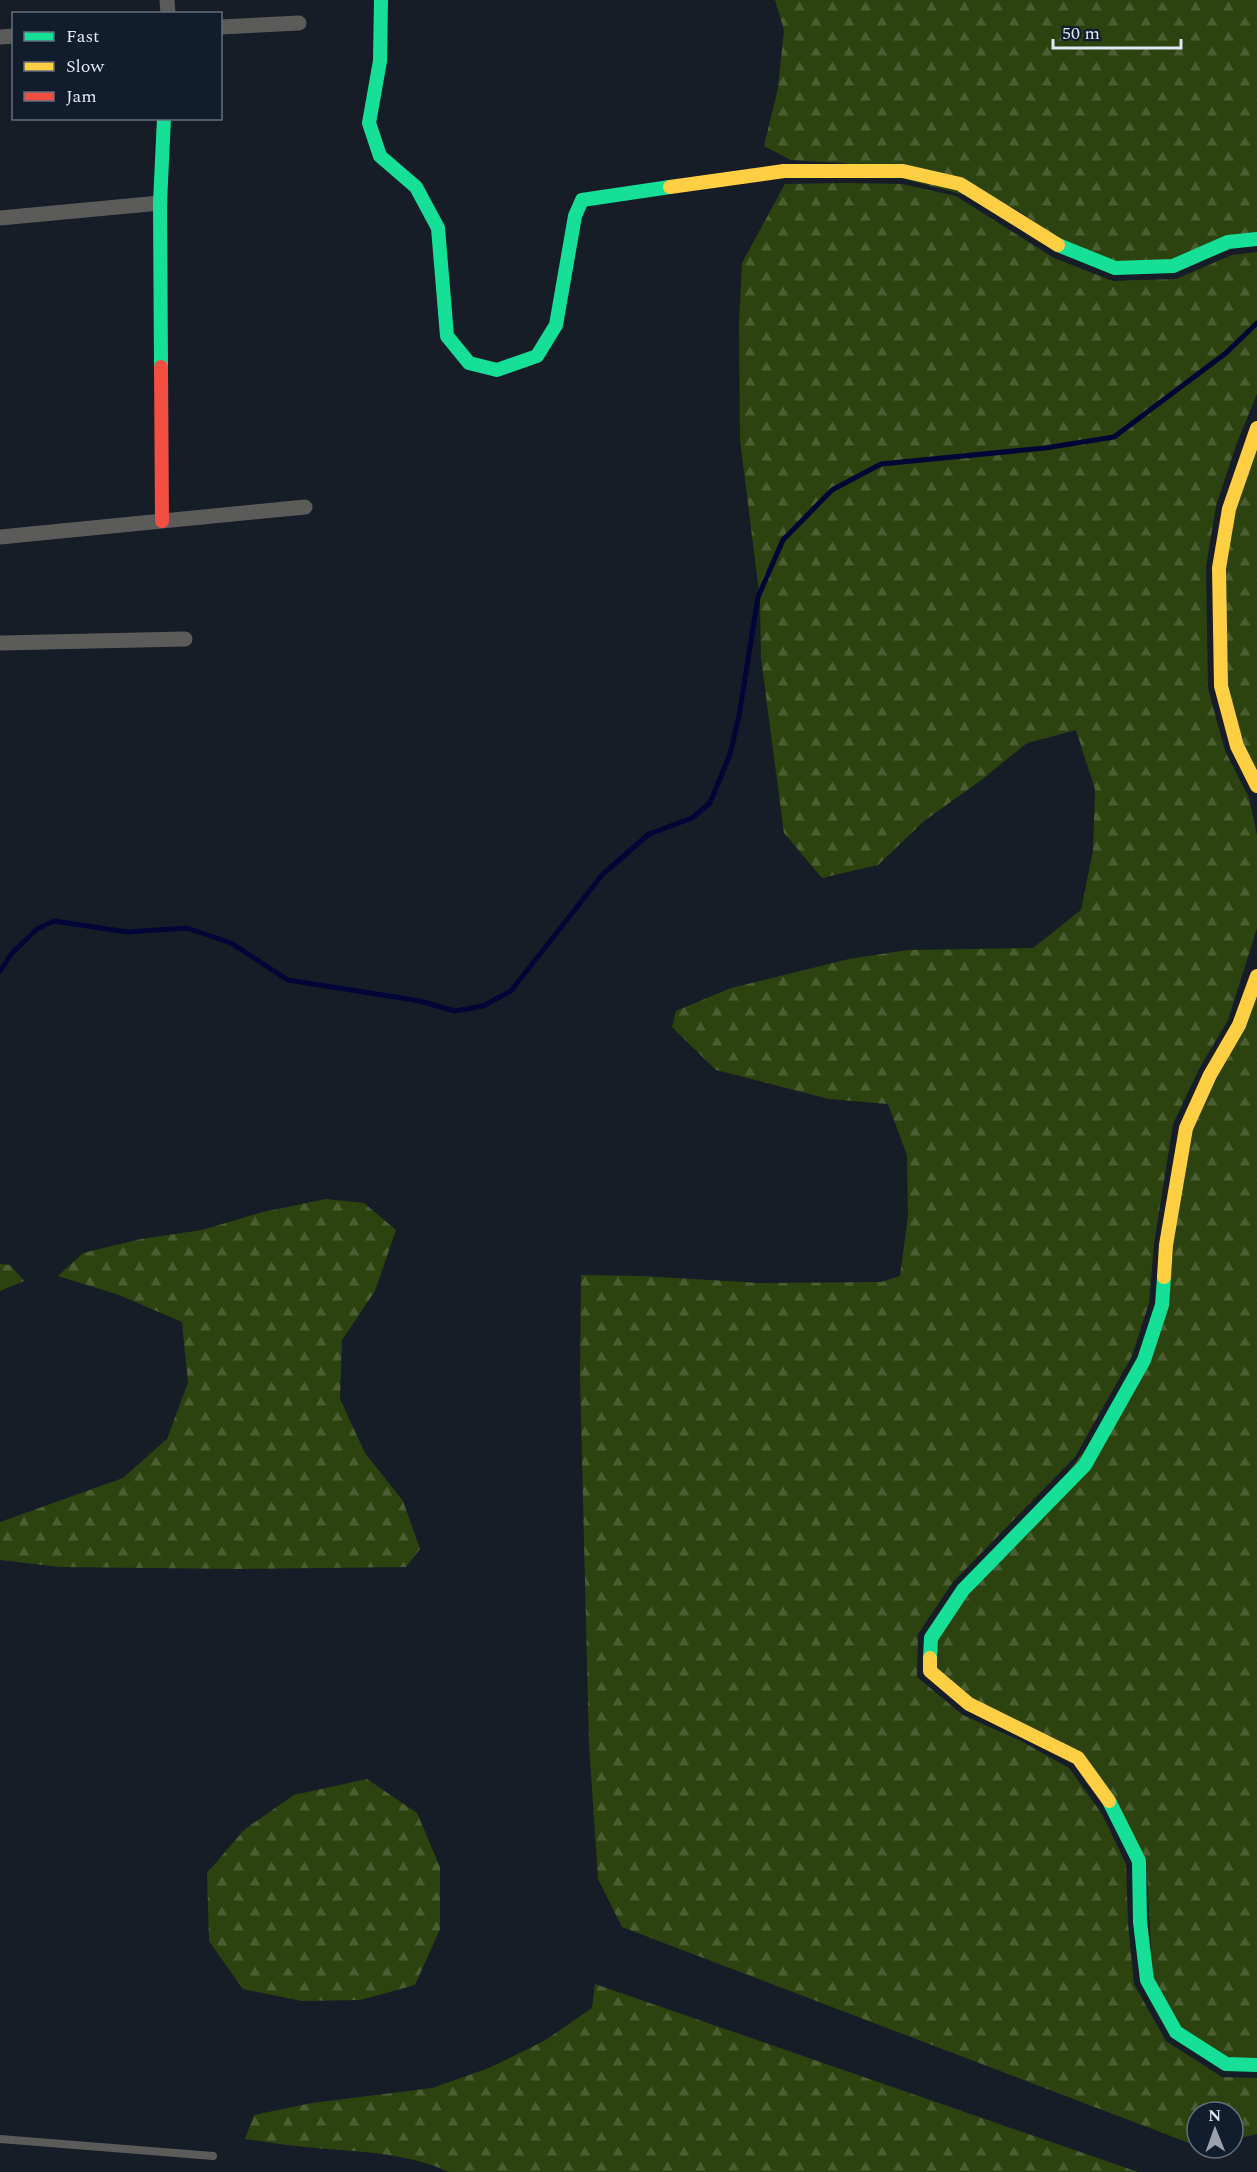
<svg xmlns="http://www.w3.org/2000/svg" width="1257" height="2172" viewBox="0 0 1257 2172" font-family="Spectral,serif">
  <defs>
    <pattern id="forest-firs" width="22" height="20" patternUnits="userSpaceOnUse" patternTransform="scale(1.5)"><rect width="22" height="20" fill="#2d430f"/><path d="M5 1l3.5 6h-7zM16 11l3.5 6h-7z" fill="#4b5e32"/></pattern>
  </defs>
  <rect width="100%" height="100%" fill="#171d26"/>
  <g fill="url(#forest-firs)">
    <path d="M775,0H1257V233L1172,260L1117,262L1063,241L1014,208L844,163L791,160L764,146L778,88L784,30Z"/>
    <path d="M844,183L902,184L956,196L1054,258L1113,281L1176,279L1232,255L1257,252V394L1236,445L1216,506L1206,567L1208,688L1225,751L1249,798L1257,835V928L1228,1020L1199,1069L1173,1124L1154,1244L1149,1303L1132,1356L1075,1457L953,1582L918,1634L917,1677L963,1715L1021,1741L1069,1768L1102,1814L1126,1864L1128,1923L1134,1984L1166,2041L1222,2077L1257,2078V2134L1233,2140V2112H1197V2144L1189,2143L622,1927L598,1879L589,1744L580,1376L581,1275L641,1276L761,1283L881,1282L900,1276L908,1216L907,1155L888,1104L829,1099L716,1070L672,1027L676,1011L731,988L849,959L908,950L1033,948L1081,910L1093,851L1095,789L1076,730L1027,743L980,781L924,821L878,865L822,878L784,833L761,658L760,600L740,440L739,324L742,263L785,184Z"/>
    <path d="M1257,445V772L1243,744L1228,685L1225,569L1235,510Z"/>
    <path d="M1257,995V2058H1228L1181,2027L1153,1978L1146,1859L1083,1754L973,1699L936,1668L937,1640L969,1594L1008,1552L1150,1363L1192,1130Z"/>
    <path d="M326,1199L364,1203L396,1230L375,1291L342,1340L340,1399L365,1453L403,1501L420,1549L406,1567L243,1569L60,1567L0,1560V1522L123,1478L167,1439L188,1383L182,1322L119,1295L58,1276L83,1253L141,1239L202,1230L263,1212Z"/>
    <path d="M0,1264L10,1265L24,1281L0,1291Z"/>
    <path d="M367,1779L417,1813L440,1867V1929L415,1985L360,2000L302,2001L243,1989L209,1941L207,1873L245,1829L294,1795Z"/>
    <path d="M595,1984L1138,2172H449C403,2151 354,2152 305,2147C285,2145 265,2142 245,2139L254,2115L312,2103L432,2088L489,2068L544,2041L592,2008Z"/>
  </g>
  <g fill="none" stroke-linecap="round" stroke-linejoin="round">
    <path stroke="#020536" stroke-width="5" d="M0,971L12,953L37,929L54,921L127,932L187,928L231,943L288,980L420,1001L455,1011L483,1006L511,991L602,875L649,834L692,818L710,803L730,754L739,716L758,597L783,540L832,490L881,464L1045,448L1114,437L1226,353L1257,323"/>
    <path stroke="#5b5b5a" stroke-width="8" d="M0,2139L213,2156"/>
    <g stroke="#5b5b5a" stroke-width="15">
      <path d="M167,0L168,14"/>
      <path d="M220,27L299,23"/>
      <path d="M0,37L14,36"/>
      <path d="M0,218L160,203"/>
      <path d="M0,537L305,507"/>
      <path d="M0,643L185,639"/>
    </g>
    <g stroke="#16e098" stroke-width="14">
      <path d="M381,0L380,61L369,123L380,156L416,187L438,228L447,336L469,363L497,370L537,356L556,325L575,216L582,200L670,187"/>
      <path d="M1058,245L1115,268L1173,266L1228,242L1257,239"/>
      <path d="M161,367L160,203L164,118"/>
      <path d="M930,1658L931,1638L963,1590L1085,1465L1144,1360L1162,1305L1164,1277"/>
      <path d="M1109,1801L1139,1861L1140,1922L1147,1980L1176,2032L1226,2064L1257,2065"/>
    </g>
    <g stroke="#ffcf43" stroke-width="14">
      <path d="M670,187L784,171H903L960,184L1058,245"/>
      <path d="M1257,428L1229,509L1219,568L1221,686L1237,746L1257,786"/>
      <path d="M1164,1277L1166,1245L1186,1128L1210,1075L1239,1025L1257,976"/>
      <path d="M930,1658V1671L969,1704L1078,1758L1109,1801"/>
    </g>
    <path stroke="#f24e42" stroke-width="14" d="M161,367L162,521"/>
  </g>
  <rect x="12" y="12" width="210" height="108" fill="#111c2c" stroke="#646e7c" stroke-width="1.5"/>
  <rect x="24" y="32" width="30" height="9" fill="#16e098" stroke="#646e7c" stroke-width="1.5"/>
  <text x="66" y="42" font-size="18" fill="#e0e8f3">Fast</text>
  <rect x="24" y="62" width="30" height="9" fill="#ffcf43" stroke="#646e7c" stroke-width="1.5"/>
  <text x="66" y="72" font-size="18" fill="#e0e8f3">Slow</text>
  <rect x="24" y="92" width="30" height="9" fill="#f24e42" stroke="#646e7c" stroke-width="1.5"/>
  <text x="66" y="102" font-size="18" fill="#e0e8f3">Jam</text>
  <g transform="translate(1215 2130) rotate(359)"><circle r="28" fill="#111c2c" stroke="#646e7c" stroke-width="1.5"/>
  <path d="M0-4.5L10 22L0 15L-10 22Z" fill="#9aa1ab"/>
  <text y="-9" font-size="16" font-weight="bold" text-anchor="middle" fill="#e0e8f3">N</text>
  </g>
  <path d="M1053 39v9h128v-9" fill="none" stroke="#e0e8f3" stroke-width="3"/>
  <text x="1062" y="39" font-size="18" fill="#e0e8f3" stroke="#111c2c" stroke-width="4.5" paint-order="stroke">50 m</text>
</svg>
